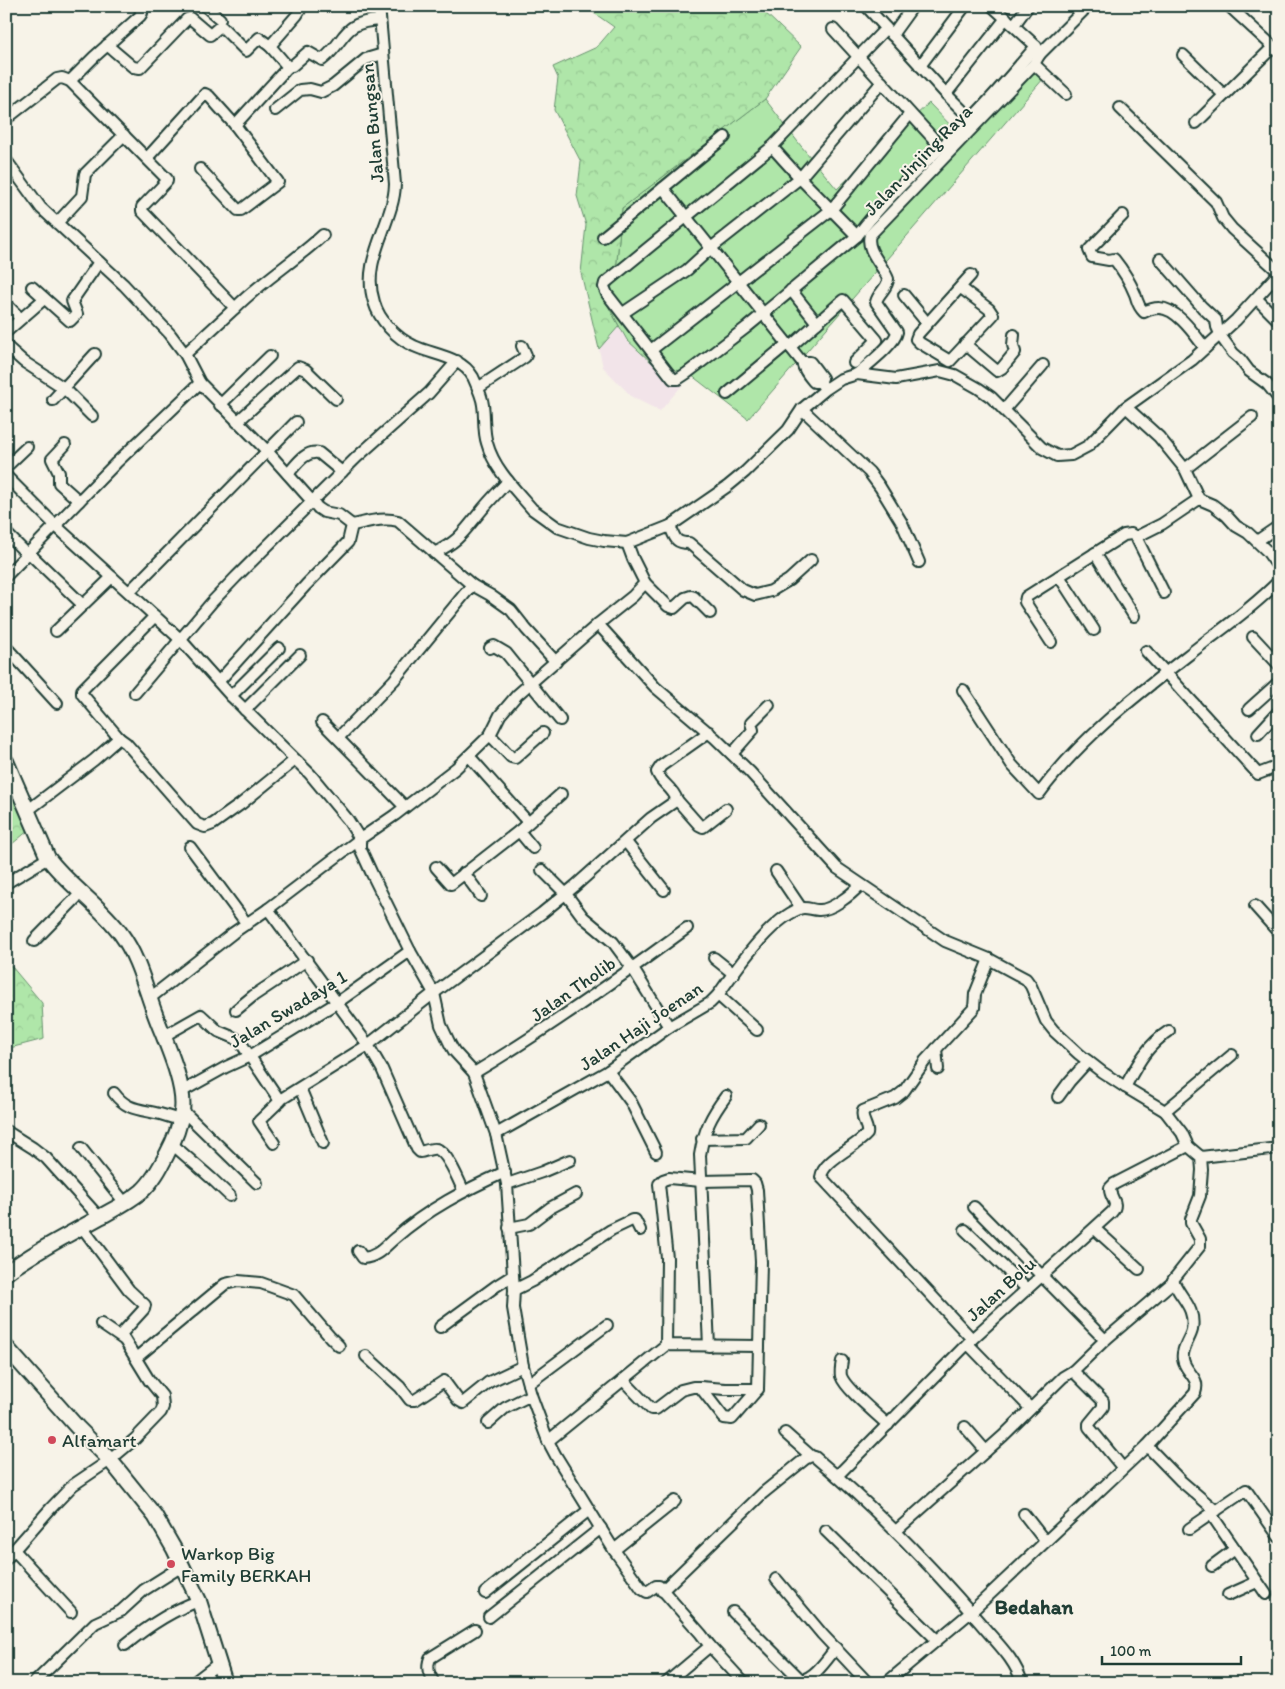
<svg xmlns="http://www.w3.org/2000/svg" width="1285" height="1689" viewBox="0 0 1285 1689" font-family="Itim,sans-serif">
  <defs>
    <pattern id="forest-crowns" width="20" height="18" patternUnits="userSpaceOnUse" patternTransform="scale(1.25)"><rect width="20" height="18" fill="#afe6a9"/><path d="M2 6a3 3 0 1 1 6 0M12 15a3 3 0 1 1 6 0" fill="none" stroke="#96c692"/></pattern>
  </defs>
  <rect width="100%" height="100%" fill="#f7f3e8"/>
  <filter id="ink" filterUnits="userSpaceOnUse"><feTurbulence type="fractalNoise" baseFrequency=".02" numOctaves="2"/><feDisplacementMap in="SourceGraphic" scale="10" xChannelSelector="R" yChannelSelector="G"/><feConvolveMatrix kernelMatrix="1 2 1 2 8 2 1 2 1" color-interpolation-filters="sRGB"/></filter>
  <g filter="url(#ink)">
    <path fill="#f2e4e9" d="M619,326L627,340L691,375L660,411L632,397L603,367L599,349Z"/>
    <path fill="#afe6a9" stroke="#67926e" d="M1026,58L1044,78L748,419L691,375L651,362L627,340L607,304L616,271L622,208L765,99L801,146L837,189L929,103L957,132Z"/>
    <g fill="url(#forest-crowns)" stroke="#67926e">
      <path d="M584,6H758L801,47L765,99L622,208L616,271L607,304L619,326L599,349L581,273L586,225L577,196L581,162L554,110L558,78L553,67L597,47L614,27Z"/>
      <path d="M6,783L29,830L6,849Z"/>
      <path d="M6,963L12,967L42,1003L44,1039L6,1049Z"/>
    </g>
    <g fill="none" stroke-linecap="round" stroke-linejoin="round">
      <g stroke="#1f3d34" stroke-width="14">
        <g id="street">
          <path d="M205,6L220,19"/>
          <path d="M379,6L395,184C394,223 360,260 374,302C379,320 396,338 414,346C433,355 461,356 473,377C477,386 482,396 483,405C485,418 483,431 487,443C494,469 515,489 532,509L557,527L589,538L604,541L627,543L670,526L728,486L745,472L788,430L802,409L826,389L841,379L857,374L896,379L940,371L955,375L978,388L991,397L1042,448L1057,456L1071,455L1088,446L1126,407L1192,360L1236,320L1279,273"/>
          <path d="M866,6L946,94L971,119"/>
          <path d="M992,6L1036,46"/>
          <path d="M1229,6L1279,52"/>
          <path d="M1014,25L1028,6"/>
          <path d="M833,29L941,147"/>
          <path d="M892,35L913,6"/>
          <path d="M107,45L133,67L140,68L187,19L190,18L210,35L218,28L222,27L246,51L259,38L270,46"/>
          <path d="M1183,55L1224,95"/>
          <path d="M1034,64L1066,94"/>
          <path d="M920,66L965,6"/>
          <path d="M288,67L292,66L308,52L322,60C347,41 340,22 380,20"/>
          <path d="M70,81L94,57L140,16L142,13L139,6"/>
          <path d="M946,94L1006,18"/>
          <path d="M1120,108L1216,202L1223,218L1232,229L1279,272"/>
          <path d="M275,110L300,90L310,89L321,92L333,86L366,59L383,54"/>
          <path d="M6,119L57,79L62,78L70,81L167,179V181L142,207V211L235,308L185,354"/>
          <path d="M1196,123L1273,47"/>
          <path d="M235,125L288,67L270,46L297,15L300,10L298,6"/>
          <path d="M772,147L605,283L604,287L607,294L673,379H678L687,373L747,327L857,236C889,193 931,158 970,120C993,97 1015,71 1036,46L1040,54"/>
          <path d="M147,158L205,94L209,96L235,125L278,182L241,210H238L200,169"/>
          <path d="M6,160L41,208L124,285L170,334L185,354L200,383L268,452L318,508L324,512L339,515L352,525L348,542L306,585L219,681"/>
          <path d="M663,188L725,137"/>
          <path d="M1123,215L1089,250L1092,257L1109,260L1114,259C1122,269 1130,282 1135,294C1138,302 1137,305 1144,312C1148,310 1154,308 1159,308C1177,308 1195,335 1205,348"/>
          <path d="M57,223L82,196L85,174L124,135"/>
          <path d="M857,236L800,178L772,147L886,28"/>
          <path d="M603,237L663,188L802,362C804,371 809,376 814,382H820"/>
          <path d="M1160,259L1202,307L1216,320L1217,327L1222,338L1233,353L1240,359L1249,371L1267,384L1279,399"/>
          <path d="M32,287L70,321L77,314L72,301L99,262"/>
          <path d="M961,288L989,309L993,315L950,361L920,343L916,339L918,334L971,275"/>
          <path d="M791,290L817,323"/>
          <path d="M904,295L927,323"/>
          <path d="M1257,299L1279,321"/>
          <path d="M6,304L20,318"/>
          <path d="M235,308C262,281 295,261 323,235"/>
          <path d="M623,313L687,270L711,248L800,178L882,82"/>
          <path d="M6,332L44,299"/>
          <path d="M965,344L997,371L1002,368L1015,352L1013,345L1014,335"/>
          <path d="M6,346L24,362L64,388L95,354"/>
          <path d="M790,347L843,300L877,340L854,363"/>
          <path d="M651,350L831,210L910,114"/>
          <path d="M802,362H810L822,378L820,382L823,386"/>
          <path d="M857,374C867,365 895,344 897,332L876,302C878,293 888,288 888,279C883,265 865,250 870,235L1034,64L1040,54L1088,6"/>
          <path d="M478,388L525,357L526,355L522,346"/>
          <path d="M727,394L787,344"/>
          <path d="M53,400L64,388L92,416"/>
          <path d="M220,405L270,356"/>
          <path d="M802,409L869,472L880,487L902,523L919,562"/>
          <path d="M1004,410L1043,365"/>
          <path d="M237,422L298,367L306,370L336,399"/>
          <path d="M65,445L52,459L59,473V483L79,501"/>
          <path d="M6,467L27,447"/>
          <path d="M1185,469L1252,417"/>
          <path d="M288,474C296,465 305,450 319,453L342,472"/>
          <path d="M6,476L56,526L180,639L231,696L310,774L348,820L360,839V848L372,874L410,951L434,993L441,1025L450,1044L454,1051L474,1073L496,1134L507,1184L514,1290L513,1308L523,1366L531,1395L548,1441L556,1456L614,1550L642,1589L647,1592L656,1586H659L701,1634L710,1646L666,1683"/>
          <path d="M1199,499L1213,505L1226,515L1236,526L1248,533L1267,551L1279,568"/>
          <path d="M352,525C368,522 382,517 398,521L472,585L490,595L511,610L526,629L556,662"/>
          <path d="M670,526C675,538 675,543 689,543L743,590L755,595L771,591L789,580L811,560"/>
          <path d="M6,533L28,555"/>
          <path d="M1136,537L1164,593"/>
          <path d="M1257,541L1279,526"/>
          <path d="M29,553L83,605"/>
          <path d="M434,553C460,541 464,531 481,511C490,500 499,491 508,481"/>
          <path d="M1095,553L1134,616"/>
          <path d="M6,576L116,463L200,383"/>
          <path d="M1059,576L1094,630"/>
          <path d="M645,583L668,606L674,608L685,598L691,596L694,597L710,613"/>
          <path d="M129,592L296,422"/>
          <path d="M598,624L655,687L715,738L750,772L837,868L945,941L989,959L1026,979L1031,986L1046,1021L1054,1031L1079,1054L1102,1072L1125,1087L1165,1111L1182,1133L1188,1146L1201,1157L1279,1148"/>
          <path d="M56,631L112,577"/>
          <path d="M1253,637L1279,665"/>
          <path d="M1051,642L1025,602L1026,597L1124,535L1131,534L1136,537L1162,524L1199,499L1185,469L1159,437L1126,407"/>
          <path d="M6,647L57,703"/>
          <path d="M490,648L494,646L506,653L560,720"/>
          <path d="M1146,651L1258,774L1279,766"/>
          <path d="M963,690L1012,765L1039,794C1084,733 1146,688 1205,642C1231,623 1256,604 1279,581"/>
          <path d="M135,693L212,602L236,577L357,457L429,393L457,361"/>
          <path d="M231,696L279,648"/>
          <path d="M1249,709L1279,682"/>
          <path d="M245,710L300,655"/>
          <path d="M322,722L405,807"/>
          <path d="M1258,734L1279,711"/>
          <path d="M490,735L511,757L515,758L543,733"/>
          <path d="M339,737L394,680L472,585"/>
          <path d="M119,738L126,743L197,824L205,827L213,824L241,804L295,760"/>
          <path d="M732,754L753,730L751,723L769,705"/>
          <path d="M469,756L527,821"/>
          <path d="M677,800L699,825L703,827L726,809"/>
          <path d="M27,811L94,760L119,738L82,694V690L155,616"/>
          <path d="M519,831L533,848"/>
          <path d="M626,842L664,890"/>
          <path d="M190,847L247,924"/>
          <path d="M436,867L451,884L519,831L561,794"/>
          <path d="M542,870L566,894L583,917L613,942L633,969L669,1027"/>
          <path d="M776,871L801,908"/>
          <path d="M464,873L481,896"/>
          <path d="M8,882L48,858"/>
          <path d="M1255,906L1279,933"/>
          <path d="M268,909L368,1045L382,1069L417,1149L420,1152C425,1151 432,1148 436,1149C447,1151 459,1181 463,1190"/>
          <path d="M34,941L82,892"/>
          <path d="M714,958L734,974"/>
          <path d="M718,995L757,1030"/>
          <path d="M150,998L233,933L268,909L360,839L395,815L456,768L490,735L500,715L517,695L598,624L633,596L645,583L633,559L627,543"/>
          <path d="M236,1010L253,996L307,960"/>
          <path d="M164,1036L201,1015L218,1031L235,1038L241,1043L280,1101"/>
          <path d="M936,1049L938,1069"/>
          <path d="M608,1071L631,1102L656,1152"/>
          <path d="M474,1073C548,1029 618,979 687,928"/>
          <path d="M1125,1087C1137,1065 1147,1045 1169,1031"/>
          <path d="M300,1088L323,1143"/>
          <path d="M181,1092L226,1067L250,1056L338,1002L410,951"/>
          <path d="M114,1093C127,1111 141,1109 160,1114C167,1116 173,1118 180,1120"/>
          <path d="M1058,1097L1069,1082L1088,1061"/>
          <path d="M182,1110L257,1183"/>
          <path d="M1165,1111L1232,1055"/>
          <path d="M6,1131L33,1148L46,1158L99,1217"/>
          <path d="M496,1134L608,1071L669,1027L710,1003L718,995C736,969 769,921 799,909C805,906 812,910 818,910C831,911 852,894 860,885"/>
          <path d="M702,1139L746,1138L759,1124"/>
          <path d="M274,1143L259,1121L283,1098L368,1045L434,993L542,913L575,886L651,818L677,800C672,786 661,784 657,772L661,766L709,732"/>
          <path d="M172,1144L211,1178L230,1196"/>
          <path d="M81,1148L125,1203"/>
          <path d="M507,1184L542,1172L570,1160"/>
          <path d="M974,1207L1105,1340"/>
          <path d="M509,1228L529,1224L550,1208L576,1194"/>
          <path d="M1095,1229L1139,1269"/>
          <path d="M965,1230L1027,1289"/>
          <path d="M358,1251L363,1258C378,1257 385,1246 395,1238C428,1209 465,1190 505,1172"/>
          <path d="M514,1290L532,1281L611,1230L632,1220H635L640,1230"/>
          <path d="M101,1324L123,1339"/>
          <path d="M440,1327L496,1286L512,1276"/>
          <path d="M972,1339L824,1180L821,1177C823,1160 856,1147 867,1134C869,1126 860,1119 863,1111L895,1098L904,1091L925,1061L974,1008L975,994L989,959"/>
          <path d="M968,1344L1030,1408"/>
          <path d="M709,1346L700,1155C704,1130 711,1116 726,1096"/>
          <path d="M366,1356L400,1387L410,1400H415L444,1381L458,1400L463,1403L489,1382L523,1366"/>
          <path d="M136,1358L225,1284L238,1281L261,1283L294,1295L330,1337L339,1346"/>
          <path d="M842,1361C841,1366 840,1371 841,1376C846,1390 877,1414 888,1425"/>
          <path d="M1073,1371L1103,1401V1407L1089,1424V1427L1122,1467"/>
          <path d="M624,1381L651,1409H656L681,1390L693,1387H700L724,1418L732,1419L758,1389L759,1346"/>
          <path d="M528,1384L607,1325"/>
          <path d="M700,1387L725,1389H758"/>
          <path d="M488,1423L505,1408L531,1395"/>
          <path d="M965,1427L986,1451"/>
          <path d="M785,1433L811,1456L815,1457C875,1508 930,1564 981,1624C996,1642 1016,1660 1022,1683"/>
          <path d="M548,1441L666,1345L759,1346L761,1262L757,1190L755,1183L752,1180L701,1181L669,1178L663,1180L659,1184L667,1258L666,1345"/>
          <path d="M1147,1446L1181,1481L1216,1511"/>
          <path d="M837,1476L972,1339L1112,1212C1120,1202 1109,1198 1110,1188L1114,1184L1188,1146"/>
          <path d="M1024,1514L1045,1541"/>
          <path d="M1211,1514L1266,1594"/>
          <path d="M1189,1529L1246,1490L1279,1537"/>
          <path d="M826,1531L937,1640"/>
          <path d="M896,1531L1003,1436L1063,1377L1073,1371L1105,1340L1173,1282"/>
          <path d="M14,1550L71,1612"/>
          <path d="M614,1550L675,1501"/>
          <path d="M6,1559L51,1508L73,1485L110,1460L135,1439L161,1412L163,1407L162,1396L149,1380L122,1336L123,1332L144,1309L145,1305L129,1290L82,1227"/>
          <path d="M1212,1566L1235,1549"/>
          <path d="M776,1579L822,1634L868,1683"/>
          <path d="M662,1591L763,1493L805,1459L811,1456"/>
          <path d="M485,1593L589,1510"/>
          <path d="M1228,1595L1257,1582"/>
          <path d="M733,1612L801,1680C815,1678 827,1659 836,1648"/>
          <path d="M489,1617L601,1528"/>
          <path d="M125,1645C147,1627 172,1610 199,1601"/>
          <path d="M710,1646L744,1683"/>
          <path d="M34,1683L95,1623L121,1611L144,1590L182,1566"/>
          <path d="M193,1683L219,1663"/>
          <path d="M434,1683C429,1674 426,1668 430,1658L475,1630"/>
          <path d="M886,1683L971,1612L1147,1446L1195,1393C1201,1377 1185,1373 1183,1359C1181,1349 1190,1339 1192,1330C1196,1306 1180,1299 1173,1280L1200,1246V1239L1191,1223V1219L1200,1196L1202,1170L1201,1157"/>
        </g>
      </g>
      <g stroke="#1f3d34" stroke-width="18">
        <g id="secondary">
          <path d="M6,761L48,858C69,886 100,905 121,934C138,957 145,987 155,1014C164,1039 186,1084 182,1111C180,1126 174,1141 167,1154C160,1168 153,1181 142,1191C129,1202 114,1209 100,1217C68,1235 35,1251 6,1273"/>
          <path d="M6,1347L77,1427L110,1460L155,1516L174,1549L199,1601L225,1683"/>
        </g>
      </g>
      <use href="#street" stroke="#f7f3e8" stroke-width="10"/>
      <use href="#secondary" stroke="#f7f3e8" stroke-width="14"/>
    </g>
  </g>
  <g fill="#d1495b" stroke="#f7f3e8" stroke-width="2">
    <circle cx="52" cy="1440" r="5"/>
    <circle cx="171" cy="1564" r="5"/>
  </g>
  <g text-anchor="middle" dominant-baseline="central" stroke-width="4" stroke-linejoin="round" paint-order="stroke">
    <g font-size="19" fill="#1f3d34" stroke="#f7f3e8">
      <text transform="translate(372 123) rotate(-95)">Jalan Bungsan</text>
      <text transform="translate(918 160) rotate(-46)">Jalan Jinjing Raya</text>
      <text transform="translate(573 989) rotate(-35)">Jalan Tholib</text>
      <text transform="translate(288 1009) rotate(-31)">Jalan Swadaya 1</text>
      <text transform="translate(641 1026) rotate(-34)">Jalan Haji Joenan</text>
      <text transform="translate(1001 1289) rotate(-42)">Jalan Bolu</text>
    </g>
    <g font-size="19" fill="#1f3d34" stroke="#f7f3e8" text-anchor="start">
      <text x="62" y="1440">Alfamart</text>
      <text x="181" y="1553">Warkop Big<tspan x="181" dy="22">Family BERKAH</tspan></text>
    </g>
    <g font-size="21" font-weight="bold" fill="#1f3d34" stroke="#f7f3e8">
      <text x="1034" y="1606">Bedahan</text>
    </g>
  </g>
  <rect width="1285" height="1689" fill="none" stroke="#f7f3e8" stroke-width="25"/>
  <rect x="12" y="12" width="1260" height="1664" fill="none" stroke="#1f3d34" stroke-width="2" filter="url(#ink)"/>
  <path d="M1102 1656v8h139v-8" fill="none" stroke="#1f3d34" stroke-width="2.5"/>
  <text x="1110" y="1656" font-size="15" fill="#1f3d34" stroke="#f7f3e8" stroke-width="4" paint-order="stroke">100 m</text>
</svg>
